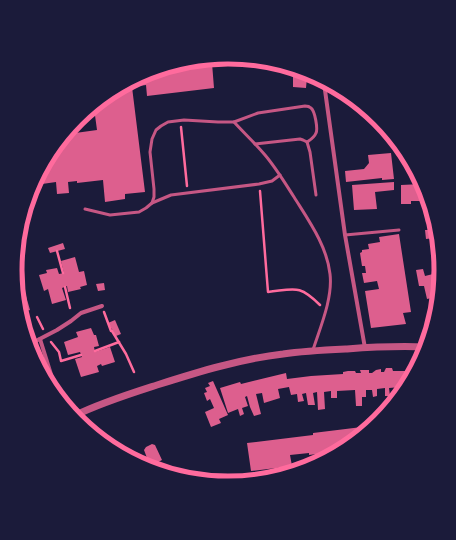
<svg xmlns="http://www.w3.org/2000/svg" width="456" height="540" viewBox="0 0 456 540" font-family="'Public Sans',sans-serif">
  <rect width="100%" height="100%" fill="#1b1b3a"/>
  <g fill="#dd5f8e">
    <path d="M212,63L214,88L147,96L146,85L132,87L145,192L125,194V199L105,202L103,180L77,183V181L68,182L69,193L57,194L56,182L42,184L41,176H39L68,134L97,130L94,108L142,76H146L145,74L147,73L180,67Z"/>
    <path d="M293,77H307L306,88L293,87Z"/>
    <path d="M391,153L394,179L382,180V178L346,182L345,171L364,169L369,163L368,155Z"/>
    <path d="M394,182V190L375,192L377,209L354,210L352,185Z"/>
    <path d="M422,184L425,189L426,196H421V201H411V204H401V185Z"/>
    <path d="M425,213H430L435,238L426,239L425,230H429L428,223H426Z"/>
    <path d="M399,234L411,312L403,313L406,324L371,328L365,291L379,289L377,281L364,283L362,273H366L365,266H362L360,253L362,252V250L369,249L368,244L380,242L379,237Z"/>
    <path d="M63,243L65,249L50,253L48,248Z"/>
    <path d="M75,257L79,272L84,271L87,285L80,287L81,289L68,292L67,286L62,288L66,300L52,304L48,289L44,291L39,275L47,273L46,270L57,268L59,274L64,273L61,261Z"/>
    <path d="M423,269L425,276L437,273L439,281L436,297L427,299L424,286H419L416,270Z"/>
    <path d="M104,283L105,290L98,291L96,284Z"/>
    <path d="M26,296L30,310L23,312L20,297Z"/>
    <path d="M115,320L121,334L116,336L108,323Z"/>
    <path d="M91,328L94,335H96L99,346L94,347L95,352L110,347L115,362L102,366L101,364L97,366L99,372L81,377L75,359L82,357L80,352L68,355L64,342L78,337L76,332Z"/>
    <path d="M386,368H392L393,371H412L401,387L389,388L390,396H385V388L377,389V396L373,397L372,390H366V397H362V406H356L355,390L337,391V398H331V391L324,392L325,409L318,410L317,392L313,393L315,405H308L306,393L302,394L304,401L298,402L297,394L291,395L289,387L278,389L280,398L264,403L262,393L256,394L261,414L254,416L250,407L247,396L245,397L248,406L242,408L244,414L240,416L238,409L228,413L220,388L240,382L241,384L286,373L287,379L311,376L343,374V372L348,371H355L356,373H361L360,370H369V373H372L376,370L381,369V372H384Z"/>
    <path d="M213,381L228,415L219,419L221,423L211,427L205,412L214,408L210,399L207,401L204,393L207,392L205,388L210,386L208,383Z"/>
    <path d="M370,426L332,452L309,455V453L290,455L292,466L251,471L247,443L313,435V433Z"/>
    <path d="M152,444L155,445L162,460L156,463L158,467L154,468L146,467L138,461L147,458L144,450L146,447Z"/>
  </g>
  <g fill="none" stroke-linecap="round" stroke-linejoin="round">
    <g stroke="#ff6b9d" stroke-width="2.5">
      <path d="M181,127L187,186"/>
      <path d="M260,191L268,292C295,289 299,284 320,305"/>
      <path d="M57,251L63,273"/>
      <path d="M65,287L70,308"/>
      <path d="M104,312L111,331H112L126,354L134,372"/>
      <path d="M37,317L43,329"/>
      <path d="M51,342L59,352L61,361L81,355"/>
      <path d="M95,351L119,342"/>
    </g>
    <g stroke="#c65784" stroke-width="3">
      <path d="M234,122L258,113L305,106C308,106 309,106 311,108C315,111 318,129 316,133C314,138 310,140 307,142L303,140L300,139L255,144"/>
      <path d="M307,142L310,152L316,195"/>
      <path d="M152,203L171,195L259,184L272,181L280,175"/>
      <path d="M85,209L110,215L139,212L146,208L152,203L154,197V189L150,152L152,139L156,130L161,126L168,122L184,120L218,122H234C244,133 255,143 265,155C276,168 285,183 294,197C309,221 327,246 330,274C333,298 320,328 313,350"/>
      <path d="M345,235L399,230"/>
    </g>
    <g stroke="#c65784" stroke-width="4">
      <path d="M324,83L345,235L365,348"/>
      <path d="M40,339L54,384"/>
      <path d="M30,344L57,330L71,321L81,313L102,306"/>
    </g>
    <path stroke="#c65784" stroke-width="7" d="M74,416C100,403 129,394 157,385C198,372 240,359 283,354C304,351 326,350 347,349C373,347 399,346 426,347"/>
  </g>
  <path d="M0 0H456V540H0ZM22 270a206 206 0 1 1 412 0a206 206 0 1 1-412 0Z" fill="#1b1b3a" fill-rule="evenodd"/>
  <path fill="none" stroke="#ff6b9d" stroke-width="5" d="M22 270a206 206 0 1 1 412 0a206 206 0 1 1-412 0Z"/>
</svg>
